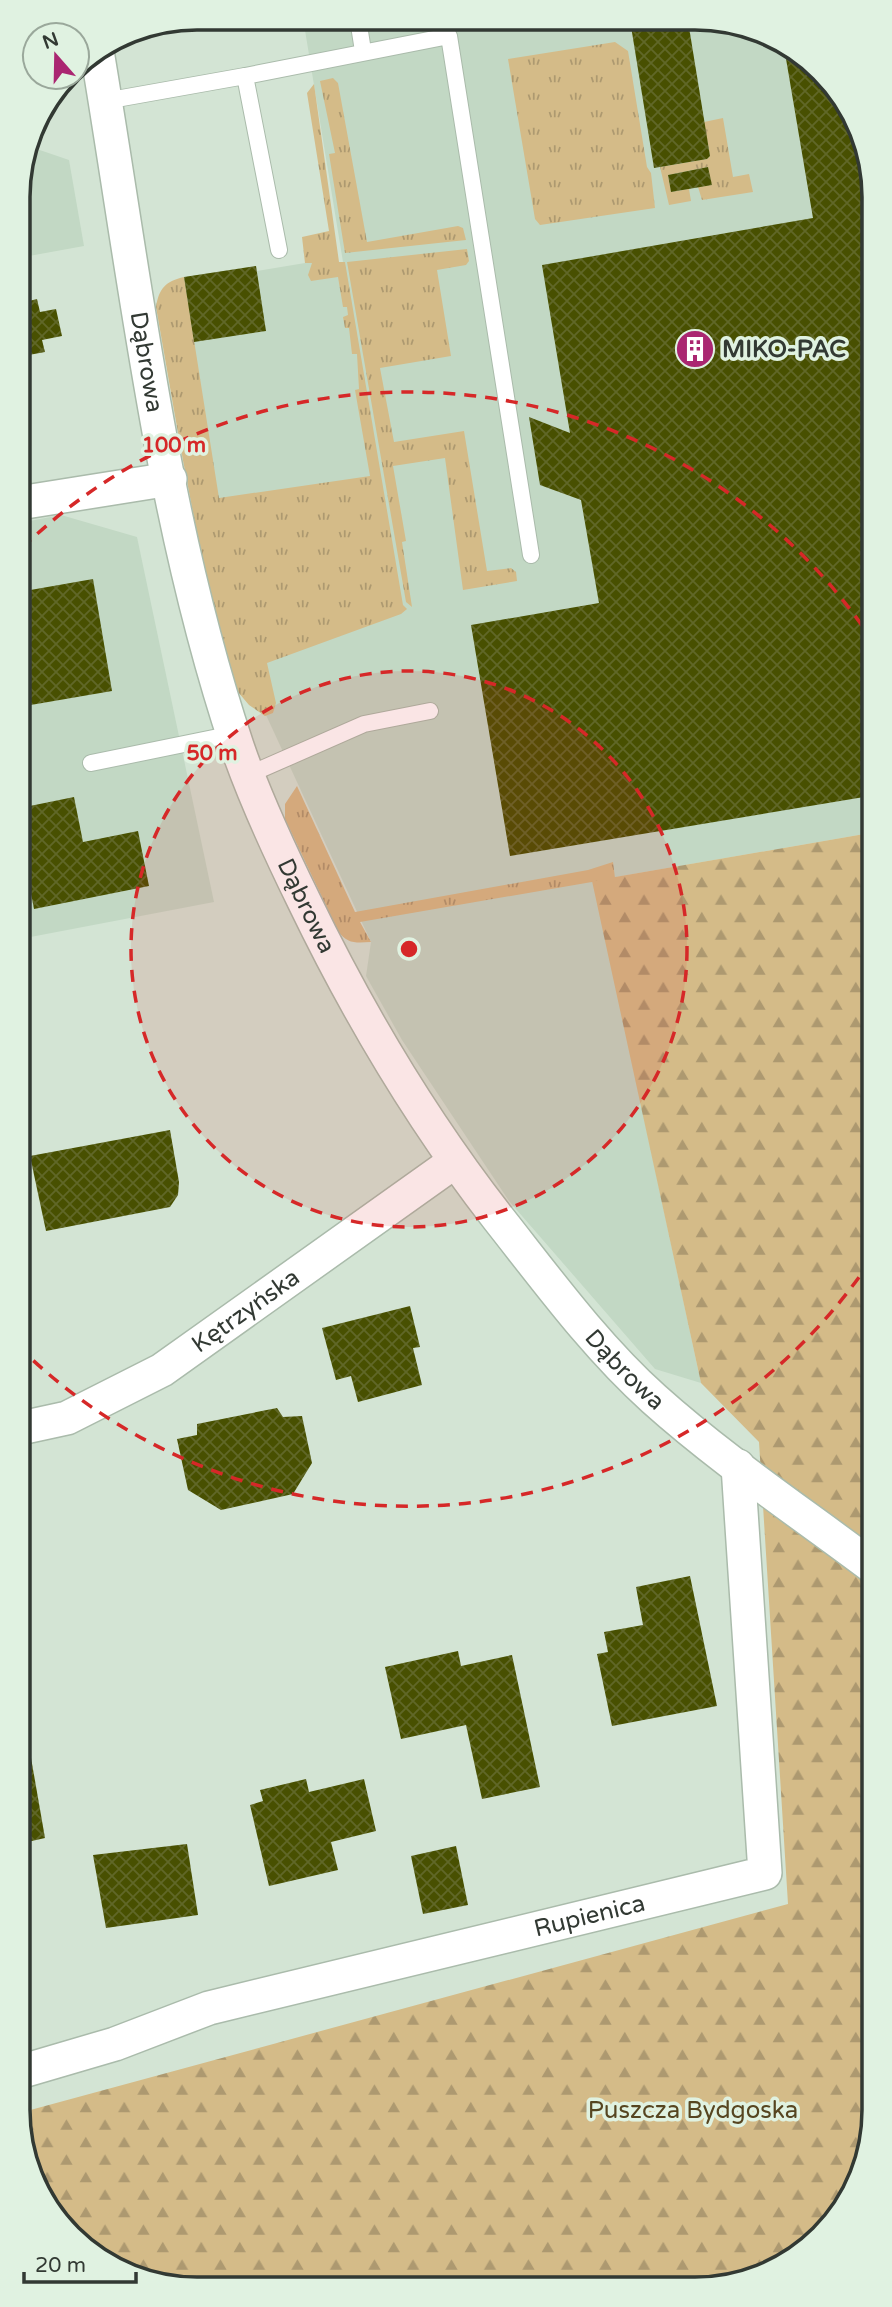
<svg xmlns="http://www.w3.org/2000/svg" width="892" height="2307" viewBox="0 0 892 2307" font-family="'Varela Round',sans-serif">
  <defs>
    <pattern id="grass-tufts" width="24" height="20" patternUnits="userSpaceOnUse" patternTransform="scale(1.75)"><rect width="24" height="20" fill="#d4bb88"/><path d="M3 7l-1-3M5 7V3M7 7l1-3M15 17l-1-3M17 17v-4M19 17l1-3" fill="none" stroke="#ad9970"/></pattern>
    <pattern id="forest-firs" width="22" height="20" patternUnits="userSpaceOnUse" patternTransform="scale(1.75)"><rect width="22" height="20" fill="#d4bb88"/><path d="M5 1l3.5 6h-7zM16 11l3.5 6h-7z" fill="#ad9970"/></pattern>
    <pattern id="building-cross-hatch" width="8" height="8" patternUnits="userSpaceOnUse" patternTransform="scale(1.75)"><rect width="8" height="8" fill="#485001"/><path d="M0 0l8 8M0 8l8-8" fill="none" stroke="#606728"/></pattern>
  </defs>
  <rect width="100%" height="100%" fill="#d3e4d4"/>
  <g fill="#c2d8c4">
    <path d="M303,18L730,21L814,62L869,150L870,833L593,881L701,1383L655,1369L509,1201L402,1040L366,976L371,942L266,715L211,491L184,277L256,266L257,271L305,263L343,262Z"/>
    <path d="M28,146L69,160L84,246L18,258V184Z"/>
    <path d="M61,515L137,537L214,902L20,939L19,523Z"/>
  </g>
  <g fill="url(#grass-tufts)">
    <path d="M615,42L628,51L647,167L651,173L655,208L540,225L535,219L508,59Z"/>
    <path d="M333,78L338,83L367,242L458,226L463,228L466,240L345,253L329,154L335,153L320,81Z"/>
    <path d="M314,84L339,262H345L403,605L407,609L401,614L267,663L276,703L273,713L265,716L249,705L238,692C198,566 179,436 156,307C159,288 166,281 184,277L219,498L370,476L355,390L359,389L357,354H352L349,328H345L343,317L348,315L347,307H343L338,277L311,281L308,275L312,263H305L302,237L329,231L307,93Z"/>
    <path d="M723,118L733,177L749,174L753,192L702,200L698,187L711,185L708,167L668,175L671,192L689,189L691,201L669,205L660,167L707,159L710,156L704,122Z"/>
    <path d="M467,249L469,261L466,265L437,270L451,356L380,368L394,442L464,431L487,571L511,568L516,572L517,581L463,590L445,458L393,466L406,541L402,542L412,607L406,602L347,262Z"/>
    <path d="M297,786L355,912L588,870L613,862L615,878L360,922L371,942C356,943 347,944 338,931L285,819V804Z"/>
  </g>
  <path fill="url(#forest-firs)" d="M870,833L874,2122L837,2220L795,2260L742,2284L162,2286L70,2237L23,2157V2112L788,1904L759,1442L701,1383L592,881Z"/>
  <g fill="url(#building-cross-hatch)">
    <path d="M630,20L688,21L710,156L707,159L654,168Z"/>
    <path d="M784,47L814,62L869,150L870,796L510,856L471,625L599,603L581,500L540,485L529,417L570,433L542,265L813,218Z"/>
    <path d="M708,167L712,185L671,192L668,175Z"/>
    <path d="M256,266L266,331L194,342L184,277Z"/>
    <path d="M26,289L29,301L37,299L40,312L56,309L62,336L42,340L45,352L18,357V290Z"/>
    <path d="M93,579L112,691L19,707V592Z"/>
    <path d="M74,797L83,842L138,831L149,886L34,909L20,838V808Z"/>
    <path d="M170,1130L179,1182L178,1195L170,1207L46,1231L30,1156Z"/>
    <path d="M410,1306L420,1347L413,1348L422,1385L358,1402L351,1376L336,1380L322,1328Z"/>
    <path d="M277,1408L283,1417L302,1416L312,1463L293,1494L221,1510L188,1490L177,1439L197,1435V1424Z"/>
    <path d="M690,1576L717,1706L612,1726L597,1654L608,1652L604,1632L643,1625L636,1587Z"/>
    <path d="M458,1651L461,1666L512,1655L540,1787L482,1799L466,1725L401,1739L385,1667Z"/>
    <path d="M30,1752L45,1838L23,1843L22,1753Z"/>
    <path d="M306,1779L309,1792L364,1779L376,1831L331,1842L338,1870L269,1886L250,1805L263,1801L260,1790Z"/>
    <path d="M187,1844L198,1915L106,1928L93,1855Z"/>
    <path d="M456,1846L468,1905L423,1914L411,1856Z"/>
  </g>
  <g fill="none" stroke-linecap="round" stroke-linejoin="round">
    <g stroke="#aabbab" stroke-width="18">
      <g id="lane">
        <path d="M358,19L363,51"/>
        <path d="M245,76L449,36L531,555"/>
        <path d="M105,101L245,76L279,250"/>
        <path d="M91,763L233,734"/>
        <path d="M248,775L364,724L430,711"/>
      </g>
    </g>
    <g stroke="#aabbab" stroke-width="36">
      <g id="street">
        <path id="s1" d="M97,51C136,283 162,522 237,746C255,799 279,850 304,901C359,1015 420,1118 498,1218C547,1280 595,1346 654,1399C722,1460 800,1512 873,1567"/>
        <path d="M19,503L170,479"/>
        <path id="s2" d="M21,1428L67,1418L162,1370L454,1162"/>
        <path id="s3" d="M23,2071L115,2044L209,2008L765,1873L738,1466"/>
      </g>
    </g>
    <use href="#lane" stroke="#fff" stroke-width="16"/>
    <use href="#street" stroke="#fff" stroke-width="33"/>
  </g>
  <circle cx="409" cy="949" r="278" fill="#d62828" fill-opacity=".12"/>
  <g fill="none" stroke="#d62828" stroke-width="3.5" stroke-dasharray="12 9">
    <circle cx="409" cy="949" r="278"/>
    <path d="M871 1260A557 557 0 0 1 22 1350M22 548A557 557 0 0 1 868 634"/>
  </g>
  <defs>
    <g id="building-disc" transform="scale(2.0125)"><circle r="9.5" fill="#aa2671" stroke="#e0f2e1"/><path d="M-4-6H4V6H1V3H-1V6H-4ZM-2.5-4.3h1.7v1.8h-1.7ZM.8-4.3h1.7v1.8H.8ZM-2.5-1h1.7V.8h-1.7ZM.8-1h1.7V.8H.8Z" fill="#fff"/></g>
  </defs>
  <g fill-rule="evenodd">
    <use href="#building-disc" x="695" y="349"/>
  </g>
  <g text-anchor="middle" dominant-baseline="central" stroke-width="7" stroke-linejoin="round" paint-order="stroke">
    <g font-size="24" font-weight="bold" fill="#323933" stroke="#e0f2e1" text-anchor="start">
      <text x="722" y="349">MIKO-PAC</text>
    </g>
    <g font-size="24" fill="#323933" stroke="#e0f2e1">
      <text stroke="none"><textPath href="#s1" startOffset="315">Dąbrowa</textPath></text>
      <text stroke="none"><textPath href="#s1" startOffset="884">Dąbrowa</textPath></text>
      <text stroke="none"><textPath href="#s2" startOffset="256">Kętrzyńska</textPath></text>
      <text stroke="none"><textPath href="#s1" startOffset="1449">Dąbrowa</textPath></text>
      <text stroke="none"><textPath href="#s3" startOffset="588">Rupienica</textPath></text>
    </g>
    <g font-size="24" fill="#564520" stroke="#e0f2e1">
      <text x="693" y="2110">Puszcza Bydgoska</text>
    </g>
  </g>
  <path d="M0 0H892V2307H0ZM197 30H695A167 167 0 0 1 862 197V2110A167 167 0 0 1 695 2277H197A167 167 0 0 1 30 2110V197A167 167 0 0 1 197 30Z" fill="#e0f2e1" fill-rule="evenodd"/>
  <path fill="none" stroke="#323933" stroke-width="3.5" d="M197 30H695A167 167 0 0 1 862 197V2110A167 167 0 0 1 695 2277H197A167 167 0 0 1 30 2110V197A167 167 0 0 1 197 30Z"/>
  <circle cx="409" cy="949" r="10" fill="#d62828" stroke="#e0f2e1" stroke-width="3.5"/>
  <g font-size="21" text-anchor="middle" font-weight="bold" fill="#d62828" stroke="#e0f2e1" stroke-width="7" stroke-linejoin="round" paint-order="stroke">
    <text x="174" y="452">100 m</text>
    <text x="212" y="760">50 m</text>
  </g>
  <g transform="translate(56 56) rotate(340)"><circle r="33" fill="#e0f2e1" stroke="#9aa89b" stroke-width="2"/>
  <path d="M0-5L12 26L0 18L-12 26Z" fill="#aa2671"/>
  <text y="-10" font-size="19" font-weight="bold" text-anchor="middle" fill="#323933">N</text>
  </g>
  <path d="M24 2272v10h112v-10" fill="none" stroke="#323933" stroke-width="3.5"/>
  <text x="35" y="2272" font-size="21" fill="#323933" stroke="#e0f2e1" stroke-width="5" paint-order="stroke">20 m</text>
</svg>
